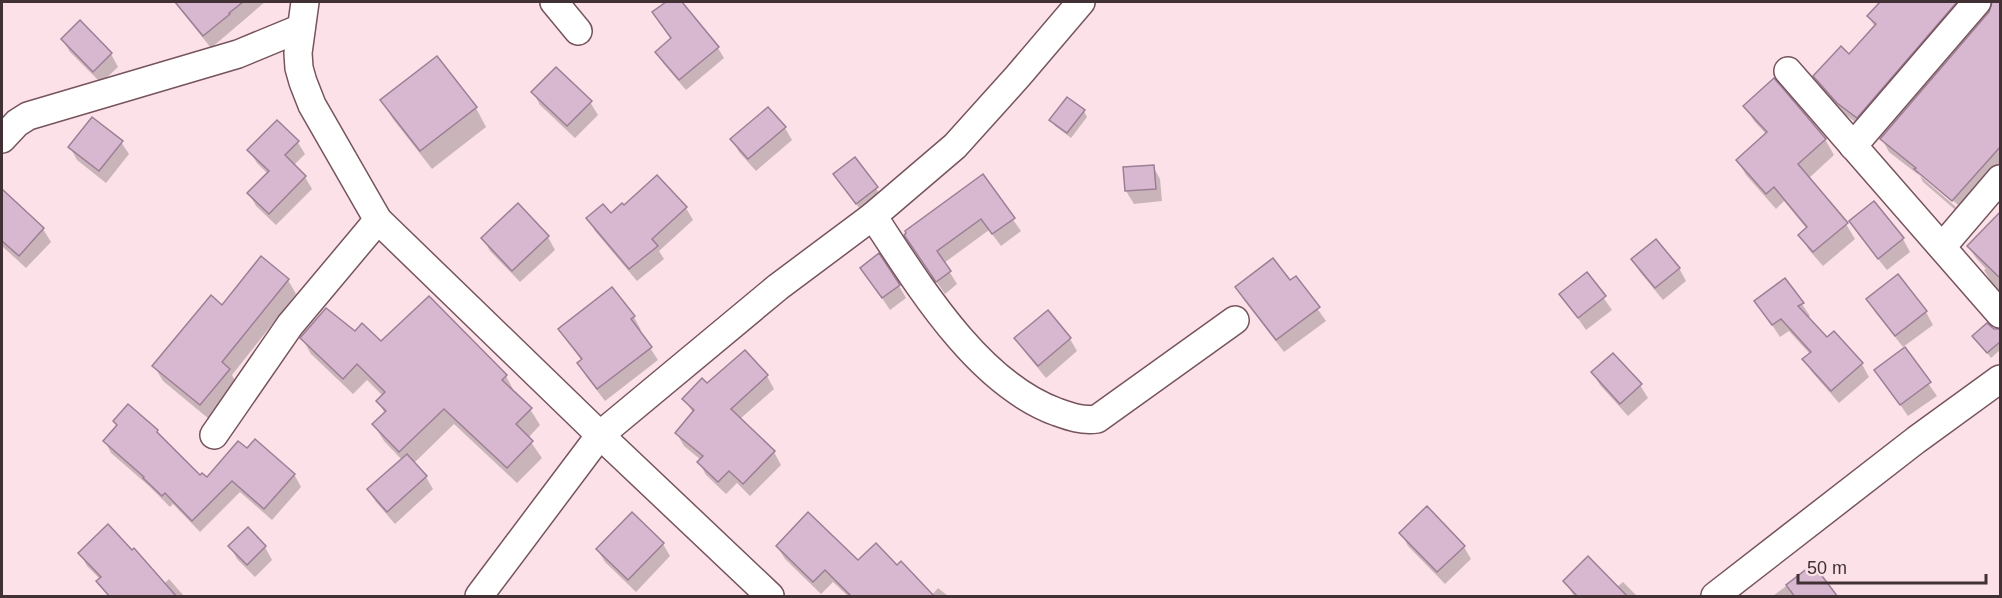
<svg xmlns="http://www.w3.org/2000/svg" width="2002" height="598" viewBox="0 0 2002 598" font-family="Arial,sans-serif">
  <rect width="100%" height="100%" fill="#fce2e8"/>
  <g fill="#0003" fill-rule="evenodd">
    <path d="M174,2H265L211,48Z"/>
    <path d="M669,2H681L718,48L724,58L686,90L663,63L657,52L672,40L654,12Z"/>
    <path d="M1883,2H1976L1864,129L1846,115L1822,89L1815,76L1849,56L1875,27L1868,16Z"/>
    <path d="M1994,2H2000V166L1959,213L1923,182L1920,176L1889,152L1882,139L1990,13ZM1918,170L1958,205L1956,207L1918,174Z"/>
    <path d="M80,22L111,54L118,67L101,83L70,52L62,39Z"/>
    <path d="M437,58L476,108L486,127L432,169L393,119L382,101Z"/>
    <path d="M533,92L590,102L598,115L575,138L540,105Z"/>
    <path d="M1745,106L1825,139L1834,155L1808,179L1846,224L1855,239L1823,266L1809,250L1800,235L1807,229L1784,201L1776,209L1746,175L1737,160L1767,135L1754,121Z"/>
    <path d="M1084,111L1087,117L1071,138L1055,126L1051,120Z"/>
    <path d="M785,128L792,140L756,171L739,152L732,139Z"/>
    <path d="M297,141L305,154L293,166L305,177L312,189L276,225L256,206L249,193L268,174L257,163L249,150Z"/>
    <path d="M121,142L129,154L106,183L77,160L70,147Z"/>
    <path d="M855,159L884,200L864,215L835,174Z"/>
    <path d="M1153,166L1160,179L1162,201L1134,204L1126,191Z"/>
    <path d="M983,177L1021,231L1001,246L989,230L944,263L957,284L945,294L913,248Z"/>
    <path d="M2,191L43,229L51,242L26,268L2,246Z"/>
    <path d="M1874,203L1903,239L1910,252L1887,270L1858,234L1851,221Z"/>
    <path d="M686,208L693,220L659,251L664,259L637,281L595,231L588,218Z"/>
    <path d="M2000,210V293L1992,283L1984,270L1986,269L1976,258L1968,246L2000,213Z"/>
    <path d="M548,237L555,250L520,282L490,251L483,238Z"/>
    <path d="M1633,260L1679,268L1686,281L1663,300L1640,272Z"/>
    <path d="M862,268L899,286L906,298L890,310Z"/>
    <path d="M1587,274L1612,310L1586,330L1561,294Z"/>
    <path d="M1898,277L1926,312L1933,325L1903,347L1875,312L1868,299Z"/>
    <path d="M1296,278L1326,321L1284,352L1244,300L1237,288L1290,282Z"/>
    <path d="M288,280L296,294L232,375L237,385L209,419L163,381L154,366L223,307Z"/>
    <path d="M612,289L634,317L641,330L639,331L658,360L605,401L586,376L579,364L582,361L560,330Z"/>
    <path d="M429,298L506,376L515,393L530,409L540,425L528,438L542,458L517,483L454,424L414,463L426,477L433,489L395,524L376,502L368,490L402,460L384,441L374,425L385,414L378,401L383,396L367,380L353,394L311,354L302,338L356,333L381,343Z"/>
    <path d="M1756,301L1802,304L1810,316L1807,318L1827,339L1834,333L1862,364L1869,377L1839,403L1812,372L1804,359L1810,354L1789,331L1780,337Z"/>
    <path d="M1048,312L1070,339L1077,351L1046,378L1024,351L1016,339Z"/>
    <path d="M1994,330L2000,331V350L1991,358L1974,336Z"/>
    <path d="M1904,349L1937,396L1908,416L1876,370Z"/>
    <path d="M745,352L767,376L774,389L740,419L774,452L781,465L750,496L737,483L726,494L706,475L699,462L701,460L684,446L677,434L693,413L684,399L707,385Z"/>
    <path d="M1593,373L1640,385L1648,398L1628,416L1600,385Z"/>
    <path d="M114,421L157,431L161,439L200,477L207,479L247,451L294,474L301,487L272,520L240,492L200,532L173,504L170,507L149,486L111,453L105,441L117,426Z"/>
    <path d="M248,529L265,547L272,560L255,577L237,559L230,546Z"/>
    <path d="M1401,533L1464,547L1471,559L1445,584L1408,546Z"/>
    <path d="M663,544L670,556L636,592L605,562L597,549Z"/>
    <path d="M777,546L858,563L897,567L932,595L938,588L948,596H848L833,582L821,594L785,559Z"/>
    <path d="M80,553L164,584L169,579L184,596H108L98,581L100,579L87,566Z"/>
    <path d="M1812,566L1836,596H1773Z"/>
    <path d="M1565,582L1596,596H1574Z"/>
    <path d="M1623,582L1637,596H1606Z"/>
  </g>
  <g fill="#d8b8d0" stroke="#9d7f95" stroke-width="1.5">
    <path d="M175,2H243L229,13L230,14L203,36Z"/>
    <path d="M666,2H682L719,47L679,80L655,52L671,38L652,12Z"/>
    <path d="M1880,2H1957L1857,118L1837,103L1813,76L1841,46L1849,54L1876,24L1867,16Z"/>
    <path d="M1992,2H2001V146L1952,201L1914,169L1916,168L1880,139L1989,12Z"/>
    <path d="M80,20L112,53L93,72L61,39Z"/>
    <path d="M437,56L477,107L420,151L380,100Z"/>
    <path d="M556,67L592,101L567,126L531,92Z"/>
    <path d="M1774,78L1826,139L1798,164L1848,223L1813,252L1798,235L1807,227L1774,187L1766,194L1736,160L1767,132L1743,106Z"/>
    <path d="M1067,97L1085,110L1067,133L1049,120Z"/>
    <path d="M768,107L786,127L748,159L730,139Z"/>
    <path d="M92,117L123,141L99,171L68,147Z"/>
    <path d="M277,120L299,141L285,155L306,176L269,214L247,193L269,171L247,150Z"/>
    <path d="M855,157L878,187L856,204L833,174Z"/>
    <path d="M1154,165L1156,189L1125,191L1123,167Z"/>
    <path d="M983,174L1015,218L992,234L981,219L937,251L951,271L936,282L904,235L906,233L905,231Z"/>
    <path d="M657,175L687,207L652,239L658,246L629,269L586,218L603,204L611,213L622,203L624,205Z"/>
    <path d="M2,189L44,228L19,256L2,241Z"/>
    <path d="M1874,201L1904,238L1878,259L1849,221Z"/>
    <path d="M518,203L549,236L512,271L481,238Z"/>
    <path d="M2001,211V279L1967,246Z"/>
    <path d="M1656,239L1680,268L1655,288L1631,259Z"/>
    <path d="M879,253L900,285L882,298L860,268Z"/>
    <path d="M261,256L289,279L222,362L230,369L200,405L152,366L211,295L222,305Z"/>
    <path d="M1273,258L1290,280L1296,276L1320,307L1276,340L1235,287Z"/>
    <path d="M1587,272L1606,296L1578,318L1559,294Z"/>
    <path d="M1898,274L1927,311L1895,336L1866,299Z"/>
    <path d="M1785,278L1804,303L1798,306L1827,337L1834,331L1863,363L1831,391L1802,359L1811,352L1781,319L1772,325L1754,301Z"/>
    <path d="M612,287L635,316L631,319L652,347L597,389L577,363L582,359L558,329Z"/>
    <path d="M429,296L507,375L502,380L532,408L516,424L533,441L507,468L444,409L399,452L372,424L386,411L376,401L385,392L357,364L343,379L300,338L326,308L355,331L362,323L381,341Z"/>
    <path d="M1048,310L1071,338L1038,366L1014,338Z"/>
    <path d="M1987,323L1994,329H2001V341L1987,353L1972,336Z"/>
    <path d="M1905,347L1931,382L1900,405L1874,370Z"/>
    <path d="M745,350L768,375L731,409L775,451L743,484L729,471L718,482L697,462L703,456L675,433L694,410L682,399L702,378L707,383Z"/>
    <path d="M1613,353L1642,384L1620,404L1591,372Z"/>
    <path d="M128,404L158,430L157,432L200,475L202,473L207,477L238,441L247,448L255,439L295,474L264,509L232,481L192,521L165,493L162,496L143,478L144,477L103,441L117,425L113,421Z"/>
    <path d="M407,454L427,476L387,512L367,489Z"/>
    <path d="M1427,506L1465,546L1437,572L1399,533Z"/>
    <path d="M632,512L664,543L628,580L596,549Z"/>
    <path d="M808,512L858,560L876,543L897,565L901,561L935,597H852L825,570L813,582L776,546Z"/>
    <path d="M108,524L132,550L134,548L177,597H110L96,581L101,577L78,553Z"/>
    <path d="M248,527L266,546L247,565L228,546Z"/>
    <path d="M1588,556L1628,597H1578L1563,581Z"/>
    <path d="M1813,564L1838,597H1795L1786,585Z"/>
  </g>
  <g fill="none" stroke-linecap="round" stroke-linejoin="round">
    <g stroke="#77545d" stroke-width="30">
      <g id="minor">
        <path d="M305,2L298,53L299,68L303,82L312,105L378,220L600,435L770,596"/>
        <path d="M554,2L578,31"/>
        <path d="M1788,71L2000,314"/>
        <path d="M2,139L17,123L28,116L238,54L301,28"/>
        <path d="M1853,146L1977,2"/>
        <path d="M873,216C918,284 977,383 1057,412C1071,417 1082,421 1097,419L1235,320"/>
        <path d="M1942,247L2000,179"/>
        <path d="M214,435L290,325L378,220"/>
        <path d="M479,596L600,435L778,287L873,216L955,146L1018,76L1081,2"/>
        <path d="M1715,596L1916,440L2000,379"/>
      </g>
    </g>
    <use href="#minor" stroke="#fff" stroke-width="27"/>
  </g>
  <rect width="2002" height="598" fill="none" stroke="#413135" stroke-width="6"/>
  <path d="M1798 574v9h188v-9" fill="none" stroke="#413135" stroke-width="3"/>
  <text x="1807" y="574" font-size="18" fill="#413135" stroke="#fce2e8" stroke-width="4.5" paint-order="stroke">50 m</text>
</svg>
